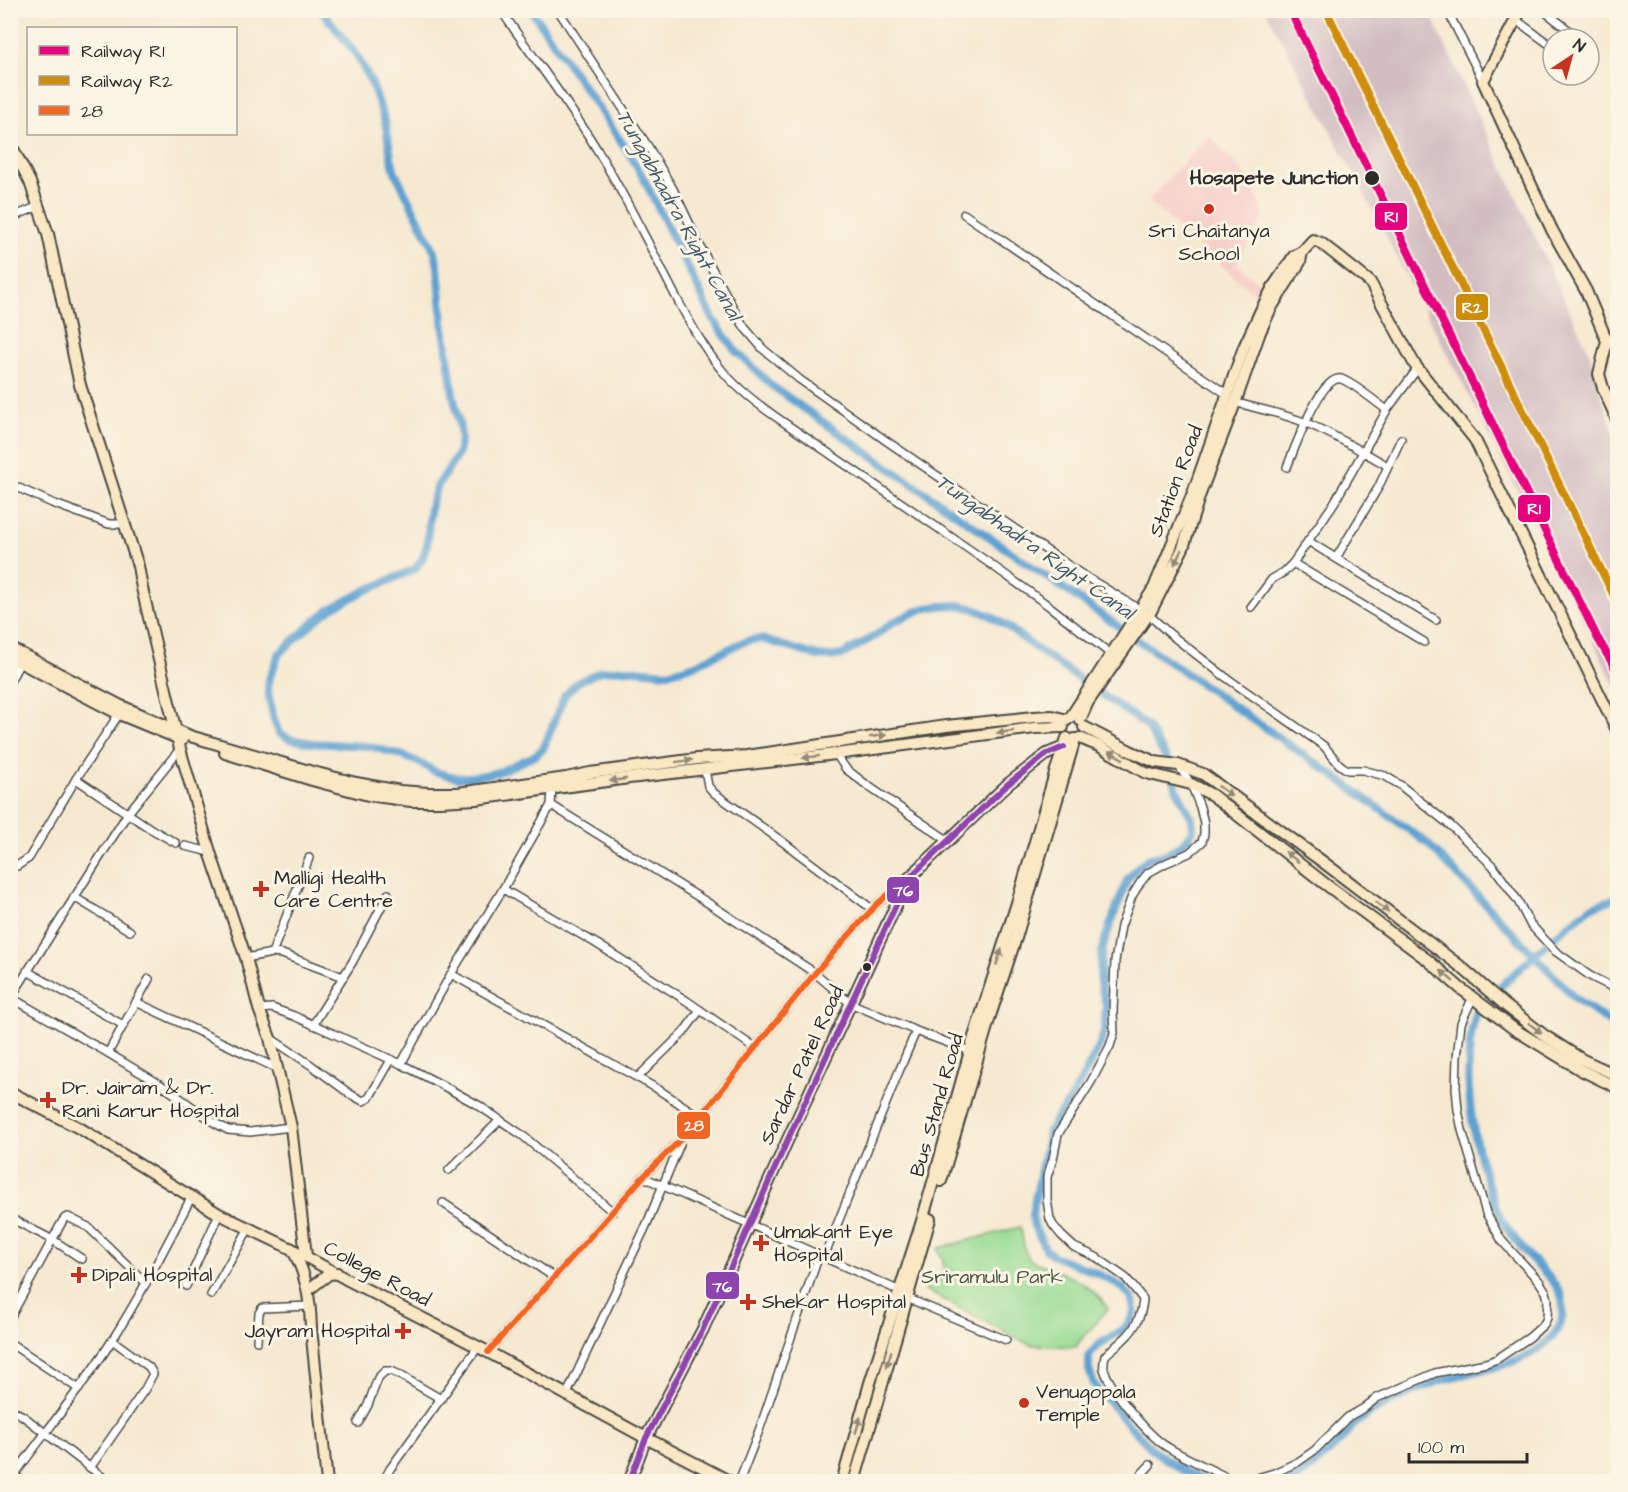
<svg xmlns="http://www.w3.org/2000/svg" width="1628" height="1492" viewBox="0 0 1628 1492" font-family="'Architects Daughter',sans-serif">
  <rect width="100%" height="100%" fill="#fcf5e5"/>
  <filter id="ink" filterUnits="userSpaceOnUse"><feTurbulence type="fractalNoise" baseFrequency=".0167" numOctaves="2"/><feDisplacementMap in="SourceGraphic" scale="12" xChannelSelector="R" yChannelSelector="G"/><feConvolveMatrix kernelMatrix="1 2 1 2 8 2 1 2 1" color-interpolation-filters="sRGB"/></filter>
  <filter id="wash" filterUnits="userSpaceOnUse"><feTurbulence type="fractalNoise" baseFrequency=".008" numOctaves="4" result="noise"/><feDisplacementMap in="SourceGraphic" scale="24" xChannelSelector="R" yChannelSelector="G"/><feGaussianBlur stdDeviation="1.35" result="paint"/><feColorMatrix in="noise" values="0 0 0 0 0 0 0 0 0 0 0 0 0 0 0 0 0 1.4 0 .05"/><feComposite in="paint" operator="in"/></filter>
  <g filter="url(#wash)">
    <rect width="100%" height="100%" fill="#f6e9d1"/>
    <path fill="#f7d0ca" d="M1209,135L1251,181L1264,217L1236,264L1265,287L1258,297L1148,201Z"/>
    <path fill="#d2bec2" d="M1266,11H1429L1590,354L1596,379L1617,444V691L1550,552L1357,180Z"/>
    <path fill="#96db93" stroke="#60835f" stroke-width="1.5" d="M1020,1227L1026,1254L1030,1260C1060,1273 1089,1279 1108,1309L1075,1347L1030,1345L925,1290V1287C944,1284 948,1265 938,1250L939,1248Z"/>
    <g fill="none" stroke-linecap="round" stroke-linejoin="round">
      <g stroke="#5da1d1" stroke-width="8">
        <path d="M321,10L356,54L372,84L385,121L391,157L395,172L435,252L438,267L443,322L453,394L459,421L461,438L458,454L438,485L433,498L430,509L427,545L422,559L415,569L365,591L332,608L316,620L279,654L269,679L268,692L274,720L279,733L290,739L312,743L369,746L401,755L418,762L436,772L459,778L479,776L499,772L534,756L543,749L565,695L578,682L601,671L625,669L668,673L695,665L739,644L750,640L761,639L818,656L829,657L842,655L875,636L893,622L922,609L939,606L958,605L971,608L989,615L1007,626L1031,645L1147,726L1169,763L1177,790L1192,819L1193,830L1189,837L1180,846L1164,855L1148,859L1137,868L1127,880L1104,942L1101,959L1100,983L1106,1004L1104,1031L1100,1045L1070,1101L1057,1117L1049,1131L1032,1214L1034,1226L1046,1250L1056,1257L1096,1273L1108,1279L1123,1288L1133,1300L1134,1311L1132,1318L1125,1328L1098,1345L1089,1356V1370L1094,1384L1125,1421L1154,1451L1182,1470L1205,1482"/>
        <path d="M531,10L627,150L644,179L713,319L734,349L772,386L823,422L1333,775L1427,843L1575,998L1609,1022L1618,1025"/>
        <path d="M1549,941L1590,908L1618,897"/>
        <path d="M1494,993L1544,946"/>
        <path d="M1291,1482C1309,1472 1325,1455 1340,1441C1345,1436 1349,1429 1355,1424C1377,1406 1404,1395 1431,1384C1470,1368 1531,1370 1557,1330C1564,1320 1565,1302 1559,1291C1555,1282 1546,1274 1539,1267C1525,1252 1513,1237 1502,1221C1496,1210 1493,1199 1489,1187C1473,1141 1465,1093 1470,1044C1472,1032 1472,1021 1478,1010"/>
      </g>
    </g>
  </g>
  <g filter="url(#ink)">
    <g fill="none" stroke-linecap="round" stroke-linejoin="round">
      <g stroke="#494844" stroke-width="10">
        <g id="street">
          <path d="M501,10C534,60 572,106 602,158C629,203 651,249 675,295C689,321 702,346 721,369C736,388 756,403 776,417L989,563L1049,606L1112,655"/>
          <path d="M558,10L649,148L673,189L704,254L737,315L745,328L763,349L799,379L888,442L1078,572L1149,615L1170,634L1224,676L1324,746L1339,764L1343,767L1348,770H1363L1385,776L1400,785L1451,826L1493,866L1518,901L1530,924L1555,951L1590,976L1618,990"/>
          <path d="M1447,10L1483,81"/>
          <path d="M1543,10L1580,39"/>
          <path d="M1516,20L1553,47"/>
          <path d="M964,214L1228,395"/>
          <path d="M10,218L39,206"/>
          <path d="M1234,402C1258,409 1282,413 1306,423C1334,434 1361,451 1388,466"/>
          <path d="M1287,467C1294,451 1320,375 1341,379C1352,382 1377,403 1387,410"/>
          <path d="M10,484L52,503L109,524H124"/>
          <path d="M1308,541L1436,620"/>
          <path d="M1336,558L1378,488L1401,439"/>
          <path d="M1293,563L1424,642"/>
          <path d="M1251,607L1272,579L1284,572L1293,563L1334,503L1387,410L1418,368"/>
          <path d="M10,681L22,659"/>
          <path d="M836,754L846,769L868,786L947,840"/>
          <path d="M1178,765L1191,784L1200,807L1204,823V834L1202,842L1189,853L1166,863L1148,873L1140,883L1132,896L1121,926L1115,961L1113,1012L1114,1033L1110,1046L1091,1082L1058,1134L1053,1159L1047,1177V1200L1050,1219L1053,1225L1061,1235L1074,1247L1096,1257L1126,1278L1143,1299C1142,1314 1136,1328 1124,1339C1118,1345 1111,1349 1105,1356C1104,1360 1103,1364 1104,1369C1111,1391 1149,1437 1169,1448C1189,1460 1211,1469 1232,1480L1241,1481L1250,1480L1274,1473L1298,1462L1315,1450L1348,1417L1364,1408L1377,1398L1435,1373L1486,1363L1497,1359L1530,1337L1544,1324L1547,1318L1548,1300L1546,1292L1539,1281L1502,1241L1486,1213L1462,1130L1458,1110L1456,1088L1457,1057L1461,1023L1473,997"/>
          <path d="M705,770L708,786L714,793L783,842L872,909"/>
          <path d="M76,779L151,829L176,843"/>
          <path d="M551,805L705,901L815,973L850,1003L916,1031L973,1052"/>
          <path d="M185,846L210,852"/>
          <path d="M10,863L17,866L29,858L76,779L119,714"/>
          <path d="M503,889L597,944L687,1001L755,1048"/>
          <path d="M74,897L130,931"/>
          <path d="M272,953L309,858"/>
          <path d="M246,958L272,953L282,954L343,977"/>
          <path d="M27,971L123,1025"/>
          <path d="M451,974L656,1088L700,1117"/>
          <path d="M149,979L108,1053L166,1088L215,1123L228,1130L250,1132L291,1127"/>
          <path d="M10,997L108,1053"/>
          <path d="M10,999L128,813L180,749"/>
          <path d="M136,1002L276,1068"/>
          <path d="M259,1009L272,1008L294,1016L401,1064L440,1084L478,1105L522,1135L613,1212"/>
          <path d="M313,1025L353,961L388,894"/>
          <path d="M270,1038L311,1065L350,1094L363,1101L369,1098L391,1060"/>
          <path d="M401,1064L451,974L503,889L551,805L552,789"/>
          <path d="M637,1078L683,1033L700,1010"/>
          <path d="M449,1170L500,1120"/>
          <path d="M643,1177L900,1291L907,1298L1006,1340"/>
          <path d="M443,1203L554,1277"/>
          <path d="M10,1218L53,1240L82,1259"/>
          <path d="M824,1257L897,1076L916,1031"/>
          <path d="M186,1286L219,1214"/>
          <path d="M211,1295L249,1228"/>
          <path d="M10,1318L62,1222L65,1218L68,1217L88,1227L146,1283"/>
          <path d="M257,1341L259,1313L262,1308L310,1306"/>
          <path d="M10,1343L79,1389"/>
          <path d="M488,1352L643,1177L690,1130L815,973L877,904L904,882"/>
          <path d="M566,1396L646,1226L680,1144"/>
          <path d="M10,1409L23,1416L109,1482"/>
          <path d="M358,1423L368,1405L378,1378L385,1371H391L398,1374L441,1399"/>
          <path d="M90,1468L145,1389L153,1374L149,1367L112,1340"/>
          <path d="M10,1473L24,1482"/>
          <path d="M10,1481C44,1433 82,1388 113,1339C142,1293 166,1246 191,1198"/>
          <path d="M383,1482L390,1469L478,1347"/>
          <path d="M739,1482L760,1428L819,1255"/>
          <path d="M1134,1482L1150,1465"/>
        </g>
      </g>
      <g stroke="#494844" stroke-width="14">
        <g id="secondary">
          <path d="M1521,10L1483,81L1552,230L1586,291L1607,341L1599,374L1603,388L1618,422"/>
          <path d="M10,143L30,182L48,234L80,385L138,566L142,588L180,749L210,852L246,958L259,1009L270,1038L291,1127L306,1256"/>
          <path d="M10,648L119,705L190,736L309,771L356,783L400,791L429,793H458L566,778L590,773L697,759L747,756L946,726L1034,717L1052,716L1067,720"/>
          <path d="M10,657L119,714L182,740"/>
          <path d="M1070,718L1154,588L1193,493L1244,347L1262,308L1273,287L1294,256L1302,252L1313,240L1321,243L1370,282L1415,365L1475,440L1618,732"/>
          <path d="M1080,720L1088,702L1151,611L1183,548L1200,494L1235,403L1260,332L1271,308L1300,262L1302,252"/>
          <path d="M1084,727L1130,751L1155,762L1178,765L1203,774L1323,862L1460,966L1506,1006L1545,1036L1581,1059L1618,1076"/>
          <path d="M1080,738L1099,746L1146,773L1191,784L1212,795L1324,883L1429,961L1460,988L1514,1029L1581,1070L1618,1088"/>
          <path d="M225,753L312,780L368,795L411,801H440L476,799L629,778L836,754L1035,728L1063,727"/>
          <path d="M10,1092L81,1129L219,1214L292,1249L346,1279L488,1352L646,1438L731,1482"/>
          <path d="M941,1181L991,1013L1016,938L1075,739"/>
          <path d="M292,1249C307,1274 310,1300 311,1328L327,1482"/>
          <path d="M308,1290L329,1274L337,1273"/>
          <path d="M629,1482L646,1438L703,1329L788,1139L908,879L1008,784L1047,754L1064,747"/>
          <path d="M842,1482L870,1383L922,1221L974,1037L1017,903L1056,770L1067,738"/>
          <path d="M854,1482L930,1219"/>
        </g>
      </g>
      <use href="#street" stroke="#fff" stroke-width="7"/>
      <use href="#secondary" stroke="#fae7c3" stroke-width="10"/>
      <g stroke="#fcf5e5" stroke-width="10">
        <path id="bus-1" d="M488,1352L643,1177L690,1130L815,973L877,904L891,892"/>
      </g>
      <g stroke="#fcf5e5" stroke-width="10">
        <path id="bus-2" d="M629,1482L646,1438L703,1329L788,1139L908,879L1008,784L1047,754L1064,747"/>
      </g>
      <use href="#bus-1" stroke="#f26522" stroke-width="6"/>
      <use href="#bus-2" stroke="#8e44ad" stroke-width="6"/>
      <g stroke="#fcf5e5" stroke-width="12">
        <path id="rail-1" d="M1290,10L1597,637L1618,673"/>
      </g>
      <g stroke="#fcf5e5" stroke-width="12">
        <path id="rail-2" d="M1326,10L1618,604"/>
      </g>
      <use href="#rail-1" stroke="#e5007d" stroke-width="8"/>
      <use href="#rail-2" stroke="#ce8d09" stroke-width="8"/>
    </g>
    <defs><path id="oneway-solid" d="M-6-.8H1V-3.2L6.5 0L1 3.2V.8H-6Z" transform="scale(1.5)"/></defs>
    <g fill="#928977">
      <use href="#oneway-solid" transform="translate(1178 557) rotate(116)"/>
      <use href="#oneway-solid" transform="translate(1005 732) rotate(172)"/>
      <use href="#oneway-solid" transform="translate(878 736) rotate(-8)"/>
      <use href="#oneway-solid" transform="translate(1116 755) rotate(-151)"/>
      <use href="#oneway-solid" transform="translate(811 757) rotate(173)"/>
      <use href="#oneway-solid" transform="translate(684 761) rotate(-7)"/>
      <use href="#oneway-solid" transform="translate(618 780) rotate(172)"/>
      <use href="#oneway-solid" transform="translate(1225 791) rotate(36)"/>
      <use href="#oneway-solid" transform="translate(1292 857) rotate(-142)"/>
      <use href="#oneway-solid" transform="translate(1382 907) rotate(37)"/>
      <use href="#oneway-solid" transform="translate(999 957) rotate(-71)"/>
      <use href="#oneway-solid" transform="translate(1447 976) rotate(-139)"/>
      <use href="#oneway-solid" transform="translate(1535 1028) rotate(38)"/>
      <use href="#oneway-solid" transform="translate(889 1359) rotate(106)"/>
      <use href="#oneway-solid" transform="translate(858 1425) rotate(-74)"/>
    </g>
  </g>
  <g fill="#2b2b2b" stroke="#fcf5e5" stroke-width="2">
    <circle cx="1372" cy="178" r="8"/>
    <circle cx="867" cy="967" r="5"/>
  </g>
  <g fill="#c8321e" stroke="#fcf5e5" stroke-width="2">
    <circle cx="1209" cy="209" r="6"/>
    <path d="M258 880h6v6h6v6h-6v6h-6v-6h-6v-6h6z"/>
    <path d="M45 1091h6v6h6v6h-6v6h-6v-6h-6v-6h6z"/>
    <path d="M758 1234h6v6h6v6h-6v6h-6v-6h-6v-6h6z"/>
    <path d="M76 1266h6v6h6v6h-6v6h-6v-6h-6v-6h6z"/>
    <path d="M745 1293h6v6h6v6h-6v6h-6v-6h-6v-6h6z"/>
    <path d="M400 1322h6v6h6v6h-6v6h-6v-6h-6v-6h6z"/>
    <circle cx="1024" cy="1403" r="6"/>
  </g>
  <g text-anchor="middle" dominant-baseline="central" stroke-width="6" stroke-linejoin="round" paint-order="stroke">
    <g font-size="20" font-weight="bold" fill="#2b2b2b" stroke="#fcf5e5" text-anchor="end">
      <text x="1358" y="178">Hosapete Junction</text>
    </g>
    <g font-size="20" fill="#2b2b2b" stroke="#fcf5e5" text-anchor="start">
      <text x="1209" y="231" text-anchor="middle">Sri Chaitanya<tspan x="1209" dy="23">School</tspan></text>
      <text x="274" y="878">Malligi Health<tspan x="274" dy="23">Care Centre</tspan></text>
      <text x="62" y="1088">Dr. Jairam &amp; Dr.<tspan x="62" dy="23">Rani Karur Hospital</tspan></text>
      <text x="774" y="1232">Umakant Eye<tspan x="774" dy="23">Hospital</tspan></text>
      <text x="92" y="1275">Dipali Hospital</text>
      <text x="762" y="1302">Shekar Hospital</text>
      <text x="390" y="1331" text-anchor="end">Jayram Hospital</text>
      <text x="1036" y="1392">Venugopala<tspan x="1036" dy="23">Temple</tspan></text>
    </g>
    <g font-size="20" fill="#2b2b2b" stroke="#fcf5e5">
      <text transform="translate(1176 481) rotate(-69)">Station Road</text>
      <text transform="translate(802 1065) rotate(-65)">Sardar Patel Road</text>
      <text transform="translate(937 1105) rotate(-74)">Bus Stand Road</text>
      <text transform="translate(377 1274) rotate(28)">College Road</text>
    </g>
    <g font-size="20" fill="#465745" stroke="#fcf5e5">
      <text x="992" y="1277">Sriramulu Park</text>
    </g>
    <g font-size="21" font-style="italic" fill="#3f5a6d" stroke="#fcf5e5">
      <text transform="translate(679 215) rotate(61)">Tungabhadra Right Canal</text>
      <text transform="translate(1035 547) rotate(35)">Tungabhadra Right Canal</text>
    </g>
  </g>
  <g stroke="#fcf5e5" stroke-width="2">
    <rect x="1374" y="202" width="34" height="29" rx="6" fill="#e5007d"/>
    <rect x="1455" y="293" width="34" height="28" rx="6" fill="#ce8d09"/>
    <rect x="1517" y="494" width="34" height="29" rx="6" fill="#e5007d"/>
    <rect x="886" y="876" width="34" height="28" rx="6" fill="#8e44ad"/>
    <rect x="676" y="1111" width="35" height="29" rx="6" fill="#f26522"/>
    <rect x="705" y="1271" width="35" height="29" rx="6" fill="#8e44ad"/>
  </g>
  <g font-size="16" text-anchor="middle" font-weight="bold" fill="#fff">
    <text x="1391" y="222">R1</text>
    <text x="1472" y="313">R2</text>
    <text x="1534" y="514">R1</text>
    <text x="903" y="896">76</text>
    <text x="694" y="1131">28</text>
    <text x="722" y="1292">76</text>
  </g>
  <rect width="1628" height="1492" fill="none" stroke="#fcf5e5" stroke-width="36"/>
  <rect x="27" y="27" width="210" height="108" fill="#fcf5e5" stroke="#a8a49b" stroke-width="1.5"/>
  <rect x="39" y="46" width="30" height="9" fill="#e5007d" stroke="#a8a49b" stroke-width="1.5"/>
  <text x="81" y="57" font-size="18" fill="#2b2b2b">Railway R1</text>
  <rect x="39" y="76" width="30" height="9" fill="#ce8d09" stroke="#a8a49b" stroke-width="1.5"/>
  <text x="81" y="87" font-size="18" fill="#2b2b2b">Railway R2</text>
  <rect x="39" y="106" width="30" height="9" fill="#f26522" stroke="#a8a49b" stroke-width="1.5"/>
  <text x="81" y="117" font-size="18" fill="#2b2b2b">28</text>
  <g transform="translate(1571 57) rotate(36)"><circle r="28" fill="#fcf5e5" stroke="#a8a49b" stroke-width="1.5"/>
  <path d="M0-4.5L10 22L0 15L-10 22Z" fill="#c8321e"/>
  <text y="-9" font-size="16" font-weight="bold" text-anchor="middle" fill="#2b2b2b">N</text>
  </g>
  <path d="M1409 1453v9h118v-9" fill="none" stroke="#2b2b2b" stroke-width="3"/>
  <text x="1418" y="1453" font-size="18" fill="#2b2b2b" stroke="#fcf5e5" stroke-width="4.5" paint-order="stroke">100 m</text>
</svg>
